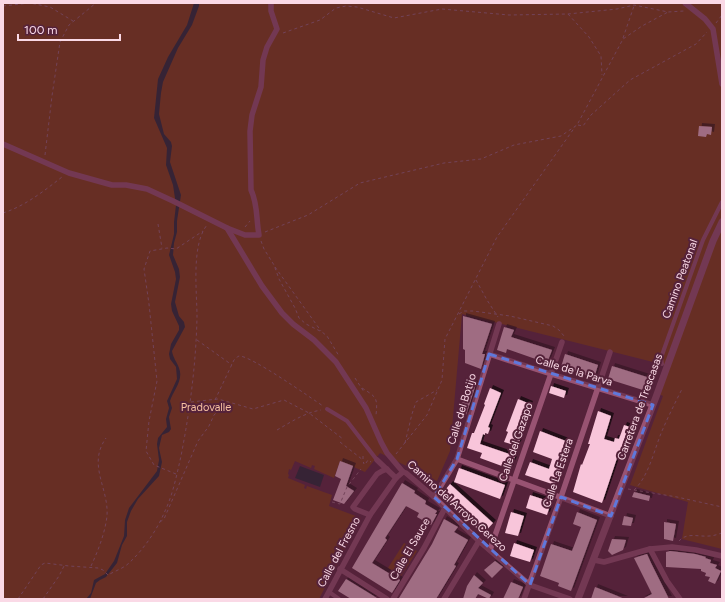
<svg xmlns="http://www.w3.org/2000/svg" width="725" height="602" viewBox="0 0 725 602" font-family="Figtree,sans-serif">
  <defs>
    <filter id="shadow"><feDropShadow dx="3" dy="-3" stdDeviation="0" flood-color="#0009"/></filter>
  </defs>
  <rect width="100%" height="100%" fill="#55223a"/>
  <g fill="#7d3d09">
    <path d="M3,3H722V549L682,539L688,502L630,485L663,396L655,392L665,365L462,314L450,451L437,481L380,453L365,472L340,461L334,478L314,469L315,466L312,465L311,468L295,461L291,470L289,469L288,474L289,475L288,478L305,485L304,488L306,489L307,486L332,495L329,506L361,518L319,599H3Z"/>
    <path d="M404,543L417,551L401,576L388,568Z"/>
  </g>
  <g fill="#11252f">
    <path d="M194,3H199V6L192,25L178,48L163,82L161,93L159,114L164,134L171,142L172,146L170,162L181,195L177,221V232L174,243L173,255L179,269L180,277L175,302L179,316L184,322L185,327L172,351C173,358 177,362 179,368C184,380 173,391 170,401L172,408L169,417L171,429L169,432L162,435L159,448L162,462L159,476L138,499L131,511L127,522V536L122,545L117,563L106,577L100,580L96,583L90,599H86L91,593L94,580L105,574L114,561L124,536L125,520L129,508L157,471L159,460L157,444L158,438L167,427L166,419L169,408L167,401L177,379L176,367L170,359L169,354L171,344L179,330V326L172,311L171,304L176,279L175,272L169,255L174,234V222L176,205L173,185L166,165L167,148L154,118L158,79L168,57L187,25Z"/>
    <path d="M300,466L324,475L320,487L295,478Z"/>
  </g>
  <g fill="#f8c5da" filter="url(#shadow)">
    <path d="M699,126L712,127L711,135L707,134L706,137L698,136Z"/>
    <path d="M463,316L492,324L482,354H485L481,369L465,363V350L463,349Z"/>
    <path d="M504,327L514,330L511,337L552,350L547,363L507,349L506,353L497,350Z"/>
    <path d="M565,354L598,365L594,378L561,367Z"/>
    <path d="M612,366L650,378L646,391L608,379Z"/>
    <path d="M469,382L476,384L466,415L461,414L463,396L464,397Z"/>
    <path d="M551,386L566,391L564,398L549,393Z"/>
    <path d="M490,388L501,393L488,427L490,428L488,434L485,433V435L483,434L480,444L515,456L510,469L480,458L482,453L467,448L472,433H474L485,405L484,404Z"/>
    <path d="M518,399L530,404L522,424L523,425L518,439L520,440L517,446L504,442L508,432L506,431Z"/>
    <path d="M598,411L611,416L604,439L614,442L615,438L619,439L624,425L633,428L624,456L618,455L602,503L573,492L581,464L582,465L590,444H588Z"/>
    <path d="M540,431L571,443L555,485L525,475L530,462L549,469L552,459L533,452Z"/>
    <path d="M340,461L353,466L346,486L354,491L344,504L333,500L341,479L335,476Z"/>
    <path d="M459,468L505,485L500,499L454,482Z"/>
    <path d="M402,483L415,491L414,493L426,501L425,504L437,511L435,514H437L431,525L417,517L419,513L406,506L385,538L387,540L372,563L400,580L392,593L352,568Z"/>
    <path d="M450,484L493,523L483,534L441,495Z"/>
    <path d="M634,492L650,496L649,501L632,497Z"/>
    <path d="M530,495L551,502L547,515L526,508Z"/>
    <path d="M511,512L524,516L518,536L505,533Z"/>
    <path d="M577,512L597,520L571,591L558,586L559,583L540,576L551,544L572,551L581,527L573,524Z"/>
    <path d="M624,516L633,518L631,526L622,525Z"/>
    <path d="M444,519L458,527L454,532L468,540L454,565L456,566L436,599H401L399,598L432,544Z"/>
    <path d="M664,522L676,524L673,541L664,539Z"/>
    <path d="M612,539L626,540L623,550L612,555L608,551Z"/>
    <path d="M514,543L534,550L530,562L510,556Z"/>
    <path d="M670,551L695,554L706,557L705,558L711,560L710,563L717,565L715,568L721,571L715,584L708,581L710,577L705,576L706,573L701,571V569L666,567V552Z"/>
    <path d="M647,554L651,563L669,599H642L652,594L634,558Z"/>
    <path d="M495,561L503,567L492,578L484,570Z"/>
    <path d="M474,575L483,583L478,588L491,595L489,599L478,594L475,599H463L467,586Z"/>
    <path d="M346,579L377,598L379,599H351L338,591Z"/>
    <path d="M511,582L523,587L518,599H503Z"/>
    <path d="M595,587L625,599H591Z"/>
  </g>
  <g fill="none" stroke-linecap="round" stroke-linejoin="round">
    <g stroke="#95697d" stroke-width="1" stroke-dasharray="3 3" stroke-linecap="butt">
      <path d="M3,6L30,3L50,7L73,21"/>
      <path d="M568,14L589,37L601,56L602,75"/>
      <path d="M716,23L722,15"/>
      <path d="M283,33L320,20L336,8L346,6L357,7L394,18L442,9L509,15L568,14L617,9L634,5L668,12L684,11"/>
      <path d="M623,38L635,3"/>
      <path d="M578,125L583,126L591,115L630,80L696,44L707,32"/>
      <path d="M45,155L52,96L60,42L69,25L96,3"/>
      <path d="M3,213C25,206 44,191 62,177"/>
      <path d="M158,224L162,248"/>
      <path d="M245,227L250,221"/>
      <path d="M265,232L308,215L360,183L444,163L481,159L514,145L561,136L577,125L623,39L642,26L668,12"/>
      <path d="M261,241L264,249L274,265L279,279L295,308L299,318L306,324L322,332L327,336L339,356"/>
      <path d="M275,267L321,331"/>
      <path d="M476,280L487,300L498,317"/>
      <path d="M459,314L464,311H473L510,316L553,326L559,330L564,336"/>
      <path d="M197,340L232,365"/>
      <path d="M355,378L364,392"/>
      <path d="M362,388C376,397 378,397 376,415"/>
      <path d="M215,400L234,360C236,358 237,357 239,356C250,355 311,398 323,406"/>
      <path d="M191,402L218,399L253,409L284,400L309,413L343,439"/>
      <path d="M277,430C291,422 304,413 321,410"/>
      <path d="M340,442L363,460"/>
      <path d="M405,443L412,414L416,402L437,390"/>
      <path d="M396,454L427,415L442,380L445,339L497,237L575,127"/>
      <path d="M363,456V461L364,464"/>
      <path d="M366,463L368,460L371,462"/>
      <path d="M176,474L154,465L146,451L149,421L157,381L149,304L144,269L150,251L167,248L176,249L203,231"/>
      <path d="M628,489L677,497L722,507"/>
      <path d="M634,490C649,476 654,450 662,431C668,417 675,403 682,389"/>
      <path d="M332,502L340,504L347,487L361,469"/>
      <path d="M160,522L164,519L198,441L209,426L214,415L227,403"/>
      <path d="M679,541C687,532 698,537 709,536C714,536 718,534 722,533"/>
      <path d="M91,566C98,551 105,533 107,516C109,488 87,465 106,438"/>
      <path d="M18,599L41,565L45,563L69,566L98,568L103,570L108,575C115,571 124,568 129,563C144,549 157,530 165,511C173,494 177,474 181,456C190,410 196,364 197,317C197,292 191,245 207,225"/>
      <path d="M43,599L59,576L64,566"/>
    </g>
    <g stroke="#985372" stroke-width="4">
      <path d="M662,364L661,358L662,355L703,240L722,202"/>
      <path d="M327,409L347,421L377,460"/>
      <path d="M329,592L339,599"/>
    </g>
    <g stroke="#985372" stroke-width="5.5">
      <path d="M685,3L705,19L713,29L722,84"/>
      <path d="M3,144L69,173L112,185H126L147,189L173,201L227,228L262,286L282,313L293,324L314,340L336,362L366,408L381,442L387,453L403,472L406,473L434,497L479,541L530,585L570,599"/>
      <path d="M227,228L245,235H259C256,219 258,204 251,190L250,131L252,115L261,87L263,60L267,47L277,29L271,11V3"/>
      <path d="M489,354L551,374L653,405"/>
      <path d="M457,459L611,516"/>
      <path d="M377,460L396,478"/>
      <path d="M434,497L457,459L499,324"/>
      <path d="M370,515L355,509L353,507L377,474L382,471L387,469"/>
      <path d="M650,549L667,581L680,599"/>
      <path d="M490,550L562,342"/>
      <path d="M594,560L604,562L650,549L672,547L696,550L722,556"/>
      <path d="M340,569L387,599"/>
      <path d="M325,599L370,515L396,478L403,472"/>
      <path d="M393,599L424,548L445,508"/>
      <path d="M444,599L479,541"/>
      <path d="M524,599L561,497L610,352"/>
    </g>
    <path stroke="#985372" stroke-width="7" d="M578,599L656,397L713,241L722,222"/>
  </g>
  <path d="M0 0H725V602H0ZM489,354L653,405L611,516L561,497L530,585L434,497L457,459Z" fill="#55223a" fill-opacity=".55" fill-rule="evenodd"/>
  <path fill="none" stroke="#5f78dc" stroke-width="3" stroke-dasharray="8 5" stroke-linejoin="round" d="M489,354L653,405L611,516L561,497L530,585L434,497L457,459Z"/>
  <g text-anchor="middle" dominant-baseline="central" stroke-width="4" stroke-linejoin="round" paint-order="stroke">
    <g font-size="11" fill="#fad9e6" stroke="#55223a">
      <text transform="translate(680 279) rotate(-70)">Camino Peatonal</text>
      <text transform="translate(574 371) rotate(17)">Calle de la Parva</text>
      <text transform="translate(640 407) rotate(-70)">Carretera de Trescasas</text>
      <text transform="translate(462 409) rotate(-73)">Calle del Botijo</text>
      <text transform="translate(516 442) rotate(-71)">Calle del Gazapo</text>
      <text transform="translate(558 473) rotate(-71)">Calle La Estera</text>
      <text transform="translate(457 506) rotate(42)">Camino del Arroyo Cerezo</text>
      <text transform="translate(410 549) rotate(-60)">Calle El Sauce</text>
      <text transform="translate(339 552) rotate(-62)">Calle del Fresno</text>
    </g>
    <g font-size="11" fill="#f6c0a0" stroke="#55223a">
      <text x="206" y="407">Pradovalle</text>
    </g>
  </g>
  <rect width="725" height="602" fill="none" stroke="#fad9e6" stroke-width="8"/>
  <path d="M18 34v6h102v-6" fill="none" stroke="#fad9e6" stroke-width="2"/>
  <text x="24" y="34" font-size="12" fill="#fad9e6" stroke="#55223a" stroke-width="3" paint-order="stroke">100 m</text>
</svg>
